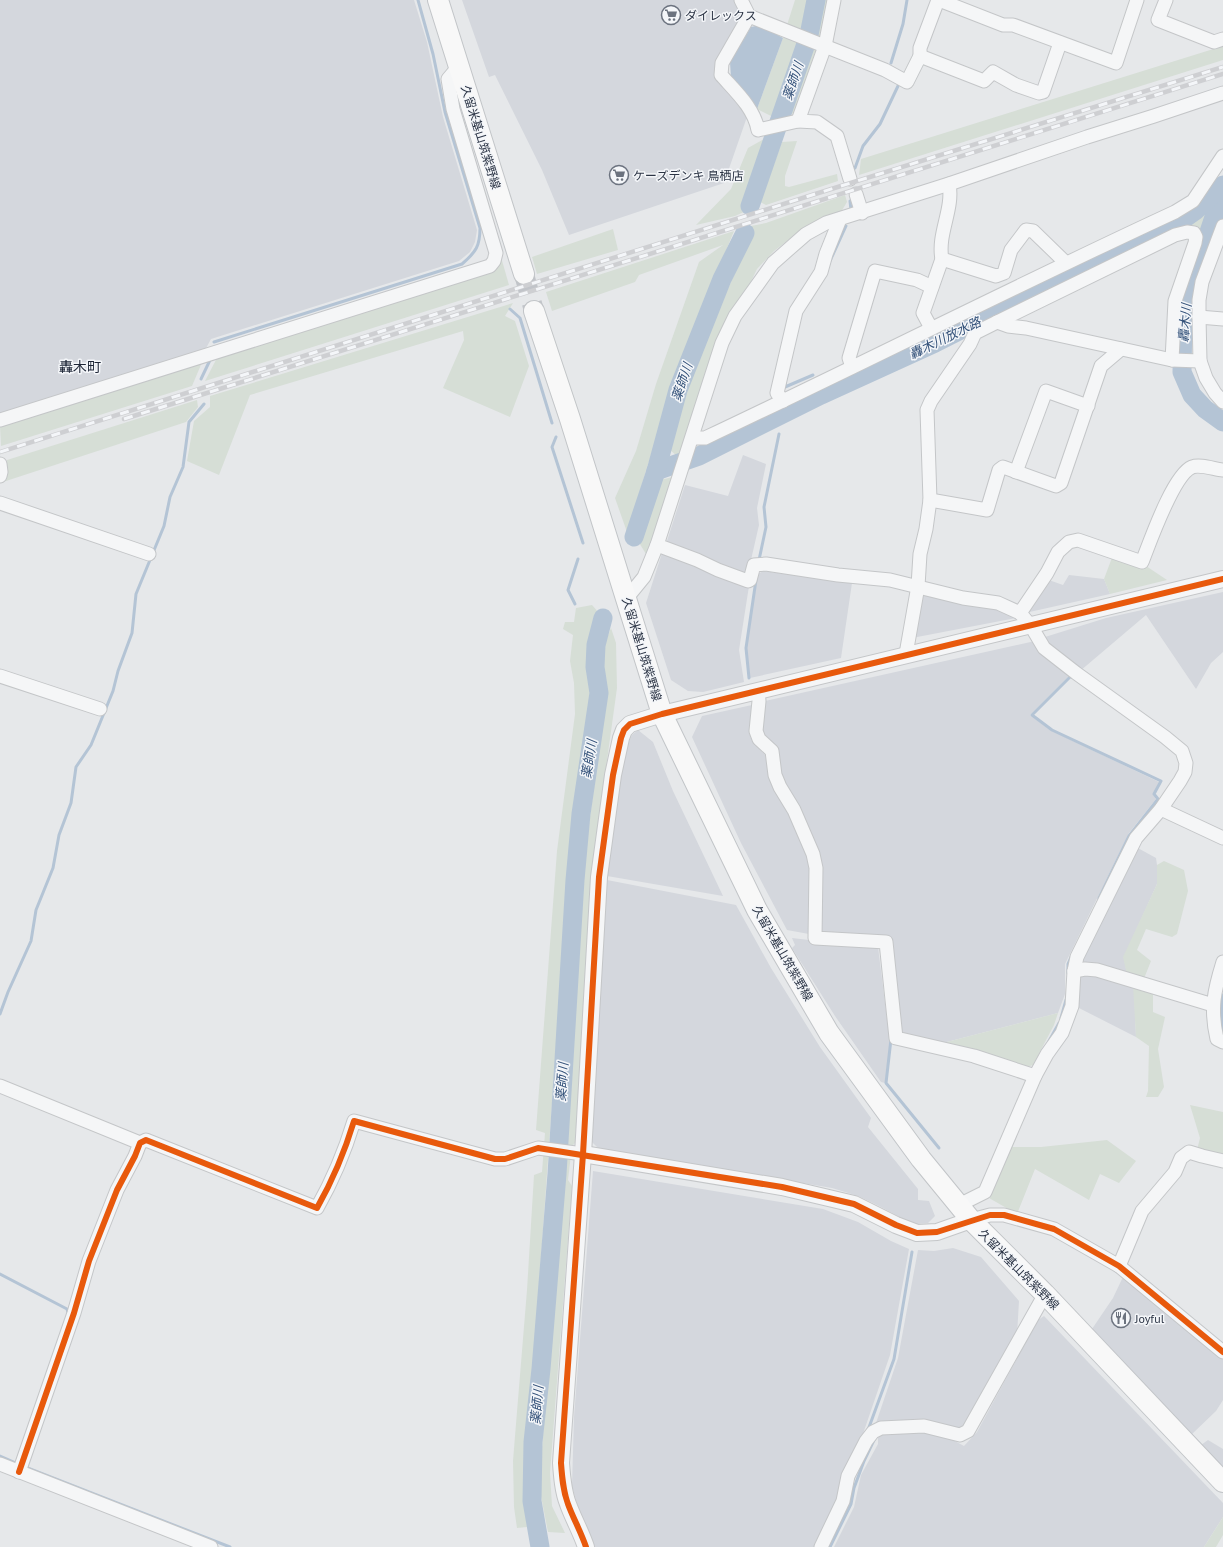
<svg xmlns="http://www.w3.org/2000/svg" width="1223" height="1547" viewBox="0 0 1223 1547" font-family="'PT Sans','Noto Sans JP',sans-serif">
  <rect width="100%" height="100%" fill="#e6e8ea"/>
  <g fill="#d4d7dd">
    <path d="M0,0H414L427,42L443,117L477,230L475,242L470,252L459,261L211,339L205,350L0,415Z"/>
    <path d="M462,0H734L742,18L714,69V77L748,114L724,183L569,235L542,170L495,75L489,77Z"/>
    <path d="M743,455L766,464L757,508L759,525L748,573L743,576L666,544L685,485L728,496Z"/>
    <path d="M663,550L749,586L739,650L744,682L703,692L688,691L671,680L646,603Z"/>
    <path d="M763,571L852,583L841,658L750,678L746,646L758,574Z"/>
    <path d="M1069,575L1104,579L1110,594L1025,613L1046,579L1063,585Z"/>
    <path d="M921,591L990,606L1016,618L912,638Z"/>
    <path d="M1223,592V652L1211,663L1196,689L1146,615L1080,671L1050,644L1045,637L1106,618Z"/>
    <path d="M1035,641L1071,674L1030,715L1050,730L1159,782L1153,795L1156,799L1129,833L1065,964V994L1058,1013L939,1044L900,1034L889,938L818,932L821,858L781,780L775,748L761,730L765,701Z"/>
    <path d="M752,705L749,733L752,741L765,755L771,783L789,813L811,865L809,934L787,930L741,843L692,737L702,716Z"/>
    <path d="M638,730L653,742L673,791L723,896L607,876L623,756L632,735Z"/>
    <path d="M1136,847L1156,858L1157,865V884L1124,957L1127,975L1079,964Z"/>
    <path d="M607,880L736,905L771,968L820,1047L871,1118L868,1127L918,1189V1200L929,1201L935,1216L928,1223L916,1224L909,1222L877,1205L858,1196L832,1188L598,1148L591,1141Z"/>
    <path d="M792,938L809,940L810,942L878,947L890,1043L885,1083L881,1082L835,1016L792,948L795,945Z"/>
    <path d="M1089,971L1134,986L1136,1037L1077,1007L1079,978Z"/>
    <path d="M593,1171L823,1209L858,1222L891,1241L909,1249L890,1355L841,1498L818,1547H595L578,1507L572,1486L574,1417Z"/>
    <path d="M953,1248L981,1257L1019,1301L1017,1335L966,1425L953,1430L929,1423H876L898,1358L918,1250L934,1251Z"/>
    <path d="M1127,1277L1223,1358V1400L1216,1411L1192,1434L1092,1329L1113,1298L1122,1279Z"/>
    <path d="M1044,1316L1223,1503V1517L1204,1547H834L854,1507L861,1475L878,1444V1438L883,1434L929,1433L951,1439L964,1446L977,1432L1038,1320Z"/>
    <path d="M1208,1440L1223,1449V1467L1201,1445Z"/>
  </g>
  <g fill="#d6ded6">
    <path d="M795,0H809L806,26L773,117L757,109L783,38L794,39L787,25Z"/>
    <path d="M822,0H827L822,32L794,114L786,112L819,22Z"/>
    <path d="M1223,46V60L859,175L861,159Z"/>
    <path d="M766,138L744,212L735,216L696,225L731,189L748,148Z"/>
    <path d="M797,141L785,176V186L789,187L837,174L838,181L766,205L760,202L782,142Z"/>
    <path d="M845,195L847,202L841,212L809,224L774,251L757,269L746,292L720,333L678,457L669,449L685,384L749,242L751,226L766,223Z"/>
    <path d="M1210,207L1211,211L1201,236L1190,223L1204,208Z"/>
    <path d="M613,229L618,250L537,274L532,257Z"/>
    <path d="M734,231L679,365L627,532L615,498L636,451L656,384L699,262L723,245L639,275L635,282L552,311L546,292Z"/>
    <path d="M501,257L509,285L205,381L218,356Z"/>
    <path d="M513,303L505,316L515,321L529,366L510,417L443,388L464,340L463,331L250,395L219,475L187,461L194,421L210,407V396Z"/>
    <path d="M203,360L192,386L1,446L0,426Z"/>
    <path d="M197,400L198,407L186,422L3,482L7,460Z"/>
    <path d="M673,477L654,538L646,554L638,541L660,480Z"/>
    <path d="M1113,555L1146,566L1167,580L1110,594L1104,579Z"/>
    <path d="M592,605L599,613L589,641L587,657L591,696L570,850L525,1483L527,1527L517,1528L514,1507L513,1461L515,1436L527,1290L534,1175L542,1172L545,1133L536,1130L557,851L575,714L574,683L570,661L573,635L563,629L565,622H574L576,608Z"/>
    <path d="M611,628L616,643L617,688L592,869L575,1143L572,1146L568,1180L572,1186L550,1473L552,1506L565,1533L548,1532L539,1486L563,1182L584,860L606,700L603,648Z"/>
    <path d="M1164,861L1184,870L1188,891L1177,934L1172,937L1146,929L1137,950L1151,961L1143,981L1127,975L1123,957L1157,884V865Z"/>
    <path d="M1133,985L1153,991V1012L1165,1017L1158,1049L1164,1087L1158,1097H1146L1148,1091L1149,1046L1136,1037Z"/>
    <path d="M1058,1013L1054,1025L1033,1065L1024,1068L939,1044Z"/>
    <path d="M1190,1105L1223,1112V1157L1197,1150L1200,1138Z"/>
    <path d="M1107,1140L1136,1161L1119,1183L1100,1174L1089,1200L1035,1169L1017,1214L989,1198L1011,1147H1041Z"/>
    <path d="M1223,1517V1535L1216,1547H1204Z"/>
  </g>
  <path fill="#b4c4d5" d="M760,25L783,38L757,109L731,78L730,62L751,27Z"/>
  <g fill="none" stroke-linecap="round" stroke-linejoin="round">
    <g stroke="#b4c4d5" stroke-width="3">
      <path d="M891,63L903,24L907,0"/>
      <path d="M855,168L863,146L880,124L898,86"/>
      <path d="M850,201L851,210"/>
      <path d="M830,261L846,226"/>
      <path d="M510,309L520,318L552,423"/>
      <path d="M214,342L462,264C476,252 480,246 480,228L445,112L433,54L418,0"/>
      <path d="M201,379L211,358"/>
      <path d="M785,383V387L813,375"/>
      <path d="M556,437L552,447L583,543"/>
      <path d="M759,560L766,527L764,507L779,434"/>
      <path d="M575,604L568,590L578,559"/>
      <path d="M1072,675L1032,715L1052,730L1161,781L1154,794L1158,799L1129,836L1099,898"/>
      <path d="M749,678L746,648L756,580"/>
      <path d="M1068,973V964L1071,957"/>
      <path d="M0,1014L8,992L31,941L36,910L53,868L59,835L71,803L76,767L91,745L113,691L118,671L132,633L136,594L164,526L170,497L183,467L189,422L204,404"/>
      <path d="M1061,1018L1066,1000"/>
      <path d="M891,1039L886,1083L939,1148"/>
      <path d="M1049,1041L1059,1023"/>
      <path d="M0,1274L67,1309L68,1313"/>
      <path d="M868,1430L894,1359L912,1252"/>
      <path d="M0,1456L16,1463"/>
      <path d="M25,1467L230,1547"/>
      <path d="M830,1547L851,1504L854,1488L864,1461L874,1440"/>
    </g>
    <g stroke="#b4c4d5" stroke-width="19">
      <path d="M1223,190L1185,304L1183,318L1182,372L1192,395L1205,409L1223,422"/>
      <path d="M750,206L809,35L816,0"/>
      <path d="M656,471L699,456L821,395L935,343L1129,245L1178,223L1195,211L1223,185"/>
      <path d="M634,537L656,471L678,390L722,279L745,233"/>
      <path d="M1223,1003V1034"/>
      <path d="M540,1547L532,1501L533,1442L541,1369L557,1174L575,880L581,814L599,693L595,667L596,645L603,618"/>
    </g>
    <path stroke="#c1c4c9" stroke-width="20" stroke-dasharray="20 10" stroke-linecap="butt" d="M524,274L534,311"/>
    <g stroke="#c4c6c8" stroke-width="15">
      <g id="minor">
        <path d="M741,0L749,16L885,70L907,82L920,56V48L938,0"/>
        <path d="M834,0L825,46L798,121L817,122L837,136L850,179"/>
        <path d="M939,0L1003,25H1013L1116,63L1137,0"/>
        <path d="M1166,0L1158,20L1214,42L1223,39"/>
        <path d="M749,16L722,63L721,75C736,92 754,108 758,130L798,121"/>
        <path d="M920,56L984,81L993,72L1016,85L1039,93L1043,92L1060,43"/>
        <path d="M949,184C954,209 937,234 942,259L996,276L1004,273L1011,250L1026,230L1033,231L1066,263"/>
        <path d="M856,194L862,213"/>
        <path d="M1223,226L1202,282L1199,300V317L1200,361L1206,378L1215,393L1223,402"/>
        <path d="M1199,317L1223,319"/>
        <path d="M997,322L1175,235L1187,232L1194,233L1196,237L1195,243L1175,301L1172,360"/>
        <path d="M931,328L923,313L942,259"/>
        <path d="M852,367L849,358L875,271L917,280L932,287"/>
        <path d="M783,401L777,393L796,311L821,272L826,254L840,219"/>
        <path d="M0,420L490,266L494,261L496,253L453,109L448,79L459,66"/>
        <path d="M693,438H705C862,364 1017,285 1175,212L1193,201L1223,156"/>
        <path d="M0,464L1,472L0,476"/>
        <path d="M1016,472L1046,391L1088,406"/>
        <path d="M930,500L987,510L999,470L1003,467L1056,486L1061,483L1101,366L1121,349"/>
        <path d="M0,503L149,554"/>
        <path d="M657,545L697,560L718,570L748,581L750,580L754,565L766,564L838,575L890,580L963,598L998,603L1020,613L1031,626L1044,648L1076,673L1165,737L1182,751L1186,763L1185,772L1180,781L1161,809L1136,838L1077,957L1074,971L1072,1006L1062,1033L1047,1054L1035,1076L985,1192L959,1205"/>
        <path d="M626,599L644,577L657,545L722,343L735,316L773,263L806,234L826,223L949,184L1087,137L1154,116L1223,93"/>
        <path d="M1020,613L1047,573L1058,552L1069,542L1078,540L1142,562C1150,542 1173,475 1192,467C1200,464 1214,469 1223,470"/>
        <path d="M906,654L918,586L920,554L926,529L930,500L927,410L931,401L970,344L975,333L997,322L1008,326L1026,328L1172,360L1200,361"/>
        <path d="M0,676L100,709"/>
        <path d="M758,690L759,701L756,731L759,739L772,751L775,775L780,787L794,810L813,854L816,868L815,938L886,942L896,1038L974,1056L1035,1076"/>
        <path d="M1161,809L1223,838"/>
        <path d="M1223,962C1214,991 1210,1009 1217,1039L1223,1042"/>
        <path d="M1074,971L1085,969L1097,970L1213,1005"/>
        <path d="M0,1086L140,1143"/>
        <path d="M971,1220L990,1215H1004L1054,1229L1119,1266L1223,1352"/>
        <path d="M1119,1266L1142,1211L1175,1172L1181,1158L1189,1152L1202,1156L1223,1161"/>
        <path d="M0,1464L211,1547"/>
        <path d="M19,1472L74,1313L89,1261L117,1190L135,1156L140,1143L146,1140L317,1208C334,1178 344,1154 354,1121L495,1159H505L538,1148L583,1154"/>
        <path d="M821,1547L843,1501L848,1476L866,1441L873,1432L881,1428L924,1426L960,1435L968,1431L1045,1294"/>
      </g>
    </g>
    <g stroke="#c4c6c8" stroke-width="18">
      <g id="tertiary">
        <path d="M583,1154L782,1187L854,1204L896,1225L917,1233L937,1232L971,1220"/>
        <path d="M586,1547C581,1532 573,1518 568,1504C563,1491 562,1477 561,1463L583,1154L599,877L613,775L621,738L624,730L630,724L662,714L1223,579"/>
      </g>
    </g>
    <g stroke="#c2c5c8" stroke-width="22">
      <g id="primary">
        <path d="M438,0L524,274"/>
        <path d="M534,311L570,419L662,714L757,910L829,1033L921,1159L971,1220L1045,1294L1223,1482"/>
      </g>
    </g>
    <use href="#minor" stroke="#f5f6f7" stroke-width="13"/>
    <use href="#tertiary" stroke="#f5f6f7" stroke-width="16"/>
    <use href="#primary" stroke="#f8f8f8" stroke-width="20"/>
    <g stroke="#cecfd2" stroke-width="4.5">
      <g id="rail">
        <path d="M124,419L1223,74"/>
        <path d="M0,452L812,195L1223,67"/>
      </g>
    </g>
    <use href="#rail" stroke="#f4f6f9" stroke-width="3" stroke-dasharray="9" stroke-linecap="butt"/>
    <g stroke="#f4f6f9" stroke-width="8">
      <g id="cycleway">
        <path d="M19,1472L74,1313L89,1261L117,1190L135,1156L140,1143L146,1140L317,1208C334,1178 344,1154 354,1121L495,1159H505L538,1148L782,1187L854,1204L896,1225L917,1233L937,1232L990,1215H1004L1054,1229L1119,1266L1223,1352"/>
        <path d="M586,1547C581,1532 573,1518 568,1504C563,1491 562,1477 561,1463L583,1154L599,877L613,775L621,738L624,730L630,724L662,714L1223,579"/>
      </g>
    </g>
    <use href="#cycleway" stroke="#e8590c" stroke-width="6"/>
  </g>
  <defs>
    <g id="supermarket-ring" transform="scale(1)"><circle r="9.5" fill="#f4f6f9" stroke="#6c737f" stroke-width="1.5"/><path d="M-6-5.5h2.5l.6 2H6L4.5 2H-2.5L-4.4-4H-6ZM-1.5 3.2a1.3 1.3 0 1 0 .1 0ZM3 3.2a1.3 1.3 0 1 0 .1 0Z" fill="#6c737f"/></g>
    <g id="restaurant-ring" transform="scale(1)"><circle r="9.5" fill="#f4f6f9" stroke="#6c737f" stroke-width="1.5"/><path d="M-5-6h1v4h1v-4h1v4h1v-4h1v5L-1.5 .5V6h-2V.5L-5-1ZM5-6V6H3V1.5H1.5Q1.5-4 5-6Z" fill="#6c737f"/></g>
  </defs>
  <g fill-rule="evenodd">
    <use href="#supermarket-ring" x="671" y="15"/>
    <use href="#supermarket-ring" x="619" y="175"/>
    <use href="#restaurant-ring" x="1121" y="1318"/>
  </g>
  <g text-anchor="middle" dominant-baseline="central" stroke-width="3" stroke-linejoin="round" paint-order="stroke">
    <g font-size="12" fill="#2b3445" stroke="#f4f6f9" text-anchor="start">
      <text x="685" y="15">ダイレックス</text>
      <text x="633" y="175">ケーズデンキ 鳥栖店</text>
      <text x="1135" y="1318">Joyful</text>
    </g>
    <g font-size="12" fill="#2b3445" stroke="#f4f6f9">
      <text transform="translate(481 137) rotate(73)">久留米基山筑紫野線</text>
      <text transform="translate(642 649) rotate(73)">久留米基山筑紫野線</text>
      <text transform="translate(783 953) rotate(60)">久留米基山筑紫野線</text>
      <text transform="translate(1019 1269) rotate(45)">久留米基山筑紫野線</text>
    </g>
    <g font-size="13" font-style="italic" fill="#34527a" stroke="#f4f6f9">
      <text transform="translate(793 81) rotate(-71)">薬師川</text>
      <text transform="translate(1185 323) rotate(-85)">轟木川</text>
      <text transform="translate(945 338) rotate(-26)">轟木川放水路</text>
      <text transform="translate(682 382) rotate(-71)">薬師川</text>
      <text transform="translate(589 759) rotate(-81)">薬師川</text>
      <text transform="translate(562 1082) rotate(-86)">薬師川</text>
      <text transform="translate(537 1405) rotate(-85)">薬師川</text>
    </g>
    <g font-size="14" fill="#1d2536" stroke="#f4f6f9">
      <text x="80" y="367">轟木町</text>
    </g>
  </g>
</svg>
